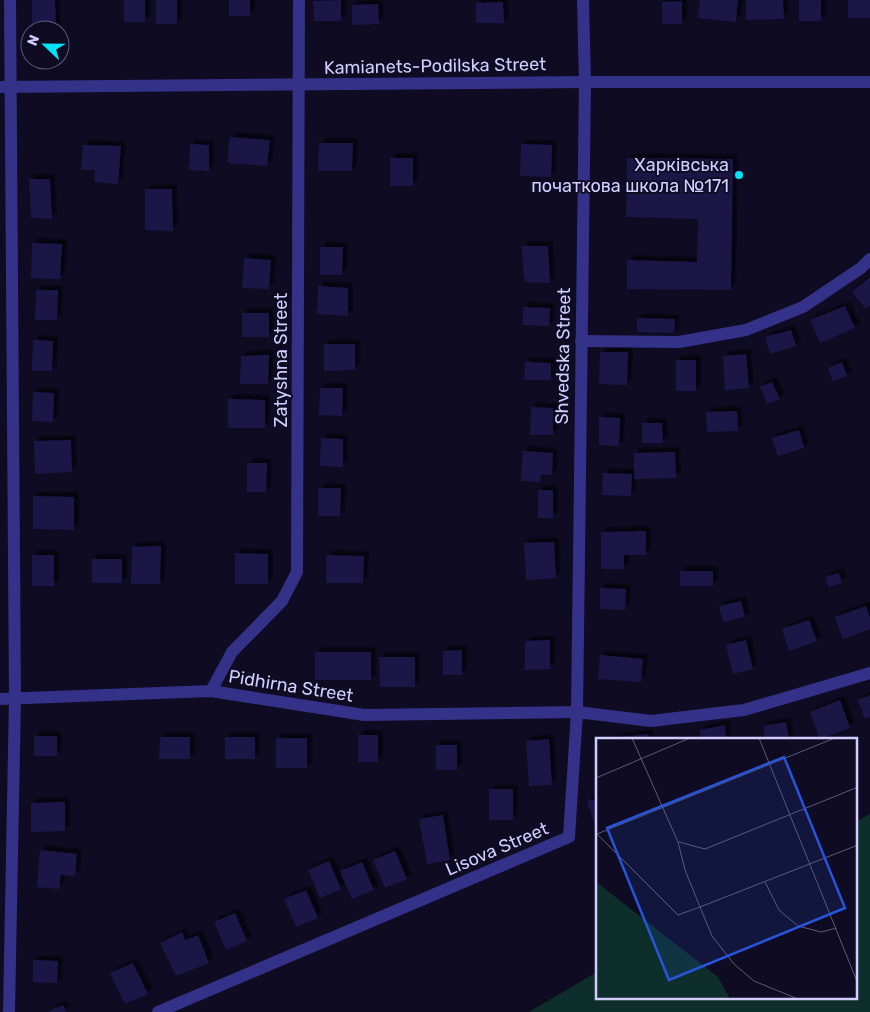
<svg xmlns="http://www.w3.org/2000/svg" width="870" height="1012" viewBox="0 0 870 1012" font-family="Rubik,sans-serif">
  <defs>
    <filter id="shadow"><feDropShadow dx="4.5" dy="-4.5" stdDeviation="1" flood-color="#0009"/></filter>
  </defs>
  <rect width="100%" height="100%" fill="#0f0b23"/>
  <path fill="#0e2e2c" d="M870,814V1012H529L597,972L598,998H856V822Z"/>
  <g fill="#1e1546" filter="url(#shadow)">
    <path d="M32,0H55L56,28L32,27Z"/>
    <rect x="124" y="0" width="21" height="22"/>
    <rect x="156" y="0" width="21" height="24"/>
    <rect x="229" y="0" width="21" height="16"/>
    <path d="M341,0V21H314L313,1Z"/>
    <path d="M700,0H738L736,22L698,18Z"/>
    <path d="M746,0H783L784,19L746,20Z"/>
    <rect x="799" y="0" width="22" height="21"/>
    <rect x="848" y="0" width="22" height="18"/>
    <path d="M682,1V24H662V2Z"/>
    <path d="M503,2L504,23H476V3Z"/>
    <path d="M378,4L379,24L352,25V5Z"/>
    <path d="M230,137L270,140L267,166L227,163Z"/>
    <path d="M319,143H353L352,171H318Z"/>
    <path d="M190,144L209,145V171L189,170Z"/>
    <path d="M521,144L552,145L551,177L520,176Z"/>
    <path d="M83,145L121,146L118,184L94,182L95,170H81Z"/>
    <rect x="390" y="158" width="23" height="28"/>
    <path d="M627,158L733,159L731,290L627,289V260L697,262L698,219L626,217Z"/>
    <path d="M29,179H50L52,219L31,218Z"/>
    <path d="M145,189H172L173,231L145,230Z"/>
    <path d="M32,243L62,244L60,279L31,278Z"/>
    <path d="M522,246H548L550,283L524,282Z"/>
    <path d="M320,247H343L342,275H320Z"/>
    <path d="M244,258L271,260L269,289L242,288Z"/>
    <path d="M870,277V305L866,309L852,292Z"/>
    <path d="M318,286L348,288V316L317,314Z"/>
    <path d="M36,290H58L57,320H35Z"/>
    <path d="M845,306L855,328L820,343L810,320Z"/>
    <path d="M523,307L550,308L549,326L523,325Z"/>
    <rect x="242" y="313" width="27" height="24"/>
    <path d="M637,318L675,319L674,333L637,332Z"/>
    <path d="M791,330L796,346L770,354L765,337Z"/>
    <path d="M33,340L53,341L52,371H32Z"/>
    <path d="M324,344H355V370L324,371Z"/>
    <path d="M600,352H628L627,385L599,384Z"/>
    <path d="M746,354L749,388L725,390L723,356Z"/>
    <path d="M269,355L268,384H240L241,356Z"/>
    <rect x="676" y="360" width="20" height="31"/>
    <path d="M525,362L551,363V380H524Z"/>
    <path d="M842,362L847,376L833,381L828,368Z"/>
    <path d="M772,382L780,399L767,404L760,387Z"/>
    <path d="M320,388H343L342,416L319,415Z"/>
    <path d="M33,392L54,393L53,422L32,421Z"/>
    <path d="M228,399L265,400V428H228Z"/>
    <path d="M531,407L553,408V435H530Z"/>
    <path d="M737,411L738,431L707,432L706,412Z"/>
    <path d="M599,417L620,418L619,446L599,445Z"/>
    <path d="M642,423H662L663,443H642Z"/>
    <path d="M799,430L804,448L778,456L772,438Z"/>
    <path d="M321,438L343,439V467L320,466Z"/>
    <path d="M71,440L72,472L35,474L34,441Z"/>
    <path d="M523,451L553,453L552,475H541L540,482L521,481Z"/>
    <path d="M675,452L676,478L634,479V453Z"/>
    <path d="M247,463H267L266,492H247Z"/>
    <path d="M603,473L632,474L631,496L602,495Z"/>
    <path d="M318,488H341L340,516H318Z"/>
    <rect x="538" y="490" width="15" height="28"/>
    <path d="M33,496L74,497V530L33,529Z"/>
    <path d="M646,531V555H624V569H601V532Z"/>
    <path d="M554,542L556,578L526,580L524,543Z"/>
    <path d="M161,546L160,584H131L132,547Z"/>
    <path d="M235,553L268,554V584H235Z"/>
    <rect x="32" y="555" width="22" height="31"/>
    <path d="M326,555L364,556L363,583H326Z"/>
    <rect x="92" y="559" width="30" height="24"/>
    <rect x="680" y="571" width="33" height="15"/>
    <path d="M839,573L842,583L828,587L825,577Z"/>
    <path d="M600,588L626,589L625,610L600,609Z"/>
    <path d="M741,601L745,617L723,622L719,606Z"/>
    <path d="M866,606L870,618V629L843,639L835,617Z"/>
    <path d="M809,620L817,641L789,651L782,629Z"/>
    <path d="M550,640V669L525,670V641Z"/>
    <path d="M746,640L753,669L733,674L726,645Z"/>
    <path d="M462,650V675H443V651Z"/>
    <rect x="315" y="652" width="56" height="28"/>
    <path d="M600,655L643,659L641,682L598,679Z"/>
    <path d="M379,657H415V687H380Z"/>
    <path d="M870,695V717L865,719L858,700Z"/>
    <path d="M840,700L850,728L820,739L810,712Z"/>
    <path d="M786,722L789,740H765L763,726Z"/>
    <path d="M725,725L726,740H701L700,730Z"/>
    <path d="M648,734L649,740H612V738Z"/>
    <rect x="358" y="735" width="20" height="27"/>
    <rect x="34" y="736" width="23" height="20"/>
    <path d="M160,737H190V759H159Z"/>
    <rect x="225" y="737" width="30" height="22"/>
    <rect x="276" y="738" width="31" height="30"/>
    <path d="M549,739L552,785L529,786L526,741Z"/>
    <rect x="436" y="745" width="21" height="25"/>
    <rect x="489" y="789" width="24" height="31"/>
    <path d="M598,799V831H597L587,801Z"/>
    <path d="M65,802V831L31,832V803Z"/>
    <path d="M443,815L450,860L427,864L419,819Z"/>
    <path d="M40,850L77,854L75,876L61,875L59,889L37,887Z"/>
    <path d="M395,851L407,879L385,888L373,860Z"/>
    <path d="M329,861L341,889L320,898L308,870Z"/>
    <path d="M362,862L374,890L352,899L340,871Z"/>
    <path d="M306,890L318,918L296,927L284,899Z"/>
    <path d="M235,913L247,941L226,950L214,922Z"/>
    <path d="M182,932L185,940L198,935L209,963L176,976L160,943Z"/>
    <path d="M33,960L58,961L57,983L33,982Z"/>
    <path d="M133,963L148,994L125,1004L110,973Z"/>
    <path d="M63,1005L66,1012H47Z"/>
  </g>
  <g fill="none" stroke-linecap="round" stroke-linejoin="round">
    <g stroke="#333188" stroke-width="12">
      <path d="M0,87L585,82H870"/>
      <path d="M581,341L679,342L746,330L803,307L861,268L870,259"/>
      <path d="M211,691L232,652L282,601L297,572L299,0"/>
      <path d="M0,699L211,691L364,715L577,712L585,82L583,0"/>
      <path d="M9,1012L15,698L10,0"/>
      <path d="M158,1012L569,837L577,712L651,721L744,710L870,673"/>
    </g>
  </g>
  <circle fill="#00e4f8" stroke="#0f0b23" stroke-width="2" cx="739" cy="175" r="5"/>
  <g text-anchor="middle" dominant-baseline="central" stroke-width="4" stroke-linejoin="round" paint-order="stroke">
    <g font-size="18" fill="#d2cdff" stroke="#0f0b23">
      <text transform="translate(435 66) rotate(-1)">Kamianets-Podilska Street</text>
      <text transform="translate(563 356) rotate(-89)">Shvedska Street</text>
      <text transform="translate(281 360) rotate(-90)">Zatyshna Street</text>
      <text transform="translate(291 686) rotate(9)">Pidhirna Street</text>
      <text transform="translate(497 849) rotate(-23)">Lisova Street</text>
    </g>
    <g font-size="18" fill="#d2cdff" stroke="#0f0b23" text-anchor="end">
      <text x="729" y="165">Харківська<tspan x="729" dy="21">початкова школа №171</tspan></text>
    </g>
  </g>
  <g transform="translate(596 738)">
    <rect width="261" height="261" fill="#0f0b23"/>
    <path d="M0,144L122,239L134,261H0Z" fill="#0e2e2c"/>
    <path fill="none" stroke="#5d597b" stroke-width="1" d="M36,0L82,104L89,132L104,169L262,107M163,0L262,246M0,40L94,0M0,95L82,177L104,169L116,198L138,226L158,243L202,261M1,96L239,0M83,104L109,111L262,49M169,144L183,172L202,188L225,194L241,190"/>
    <path fill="#2654da" fill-opacity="0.15" stroke="#2654da" stroke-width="2.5" d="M188,19L249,170L73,242L11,90Z"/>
    <rect width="261" height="261" fill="none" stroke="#d2cdff" stroke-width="2.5"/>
  </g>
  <g transform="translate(45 45) rotate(292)"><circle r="24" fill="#0f0b23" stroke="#5d597b"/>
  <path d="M0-4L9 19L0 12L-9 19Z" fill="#00e4f8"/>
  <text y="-8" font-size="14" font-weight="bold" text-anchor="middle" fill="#d2cdff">N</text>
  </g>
</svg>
